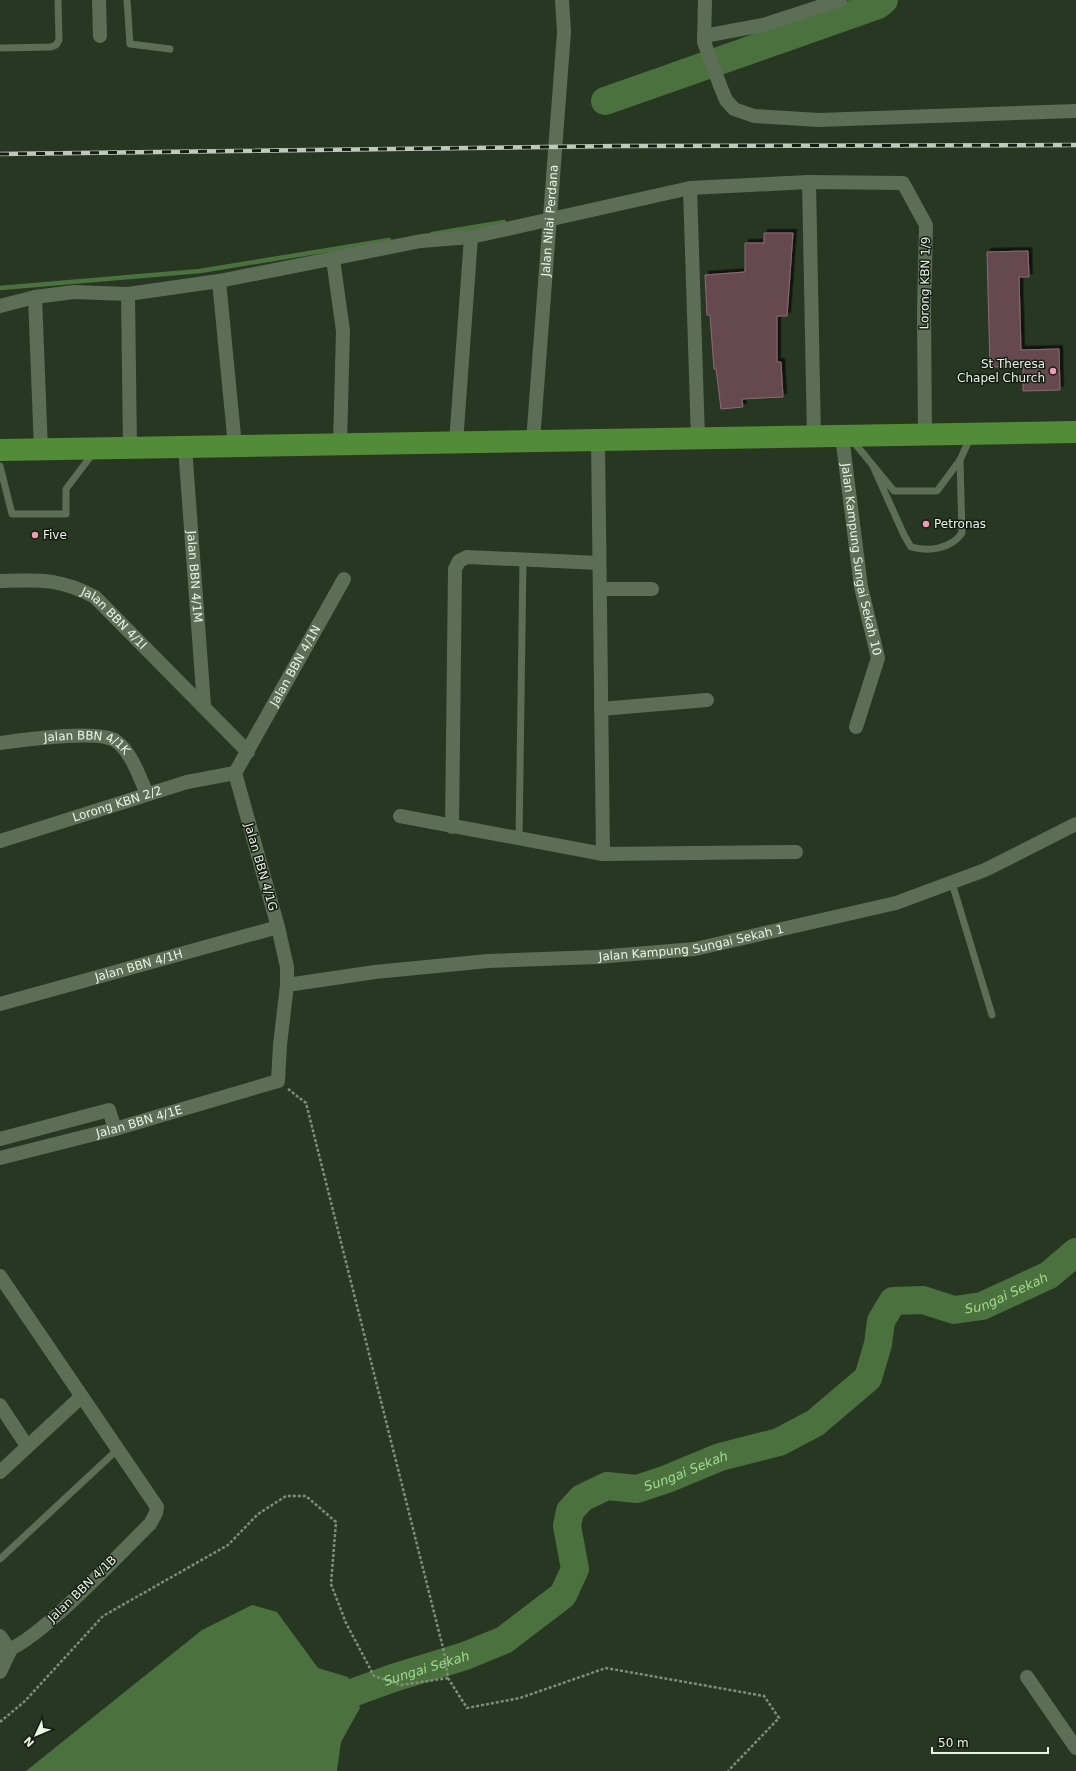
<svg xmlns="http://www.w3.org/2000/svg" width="1076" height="1771" viewBox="0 0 1076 1771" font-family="'DejaVu Sans',sans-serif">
  <defs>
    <filter id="shadow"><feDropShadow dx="3.5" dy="-3.5" stdDeviation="0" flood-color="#0009"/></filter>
  </defs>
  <rect width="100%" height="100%" fill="#273722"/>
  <path fill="#4b723e" d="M252,1605L277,1612L318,1668L348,1677L360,1708L341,1742L337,1771H26L202,1630Z"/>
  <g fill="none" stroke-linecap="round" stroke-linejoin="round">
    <g stroke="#4b723e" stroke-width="4.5">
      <path d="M432,234L504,222"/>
      <path d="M0,288L200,271L389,240"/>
    </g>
    <g stroke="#4b723e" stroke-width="28">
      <path d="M605,101L878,5L884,0"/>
      <path id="s1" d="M271,1771L352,1693L393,1678L465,1656L504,1640L563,1595L575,1569L567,1526L570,1511L582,1498L607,1486L637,1489L667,1479L720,1457L779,1442L815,1423L868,1378L878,1344L881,1321L893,1301L923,1300L954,1310L982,1306L1049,1275L1076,1252"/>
    </g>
  </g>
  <g fill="#664850" stroke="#8c6b74" filter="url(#shadow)">
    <path d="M764,233H793L787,316H777V362H781L783,397L742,399L743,407L721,409L716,369H714L710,315H707L705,275L745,272V243H764Z"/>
    <path d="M1028,251L1029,277H1019L1021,350L1059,349L1060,390L1023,391V367H990L987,252Z"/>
  </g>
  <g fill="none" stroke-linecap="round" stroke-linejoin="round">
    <g stroke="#808d7b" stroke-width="2.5" stroke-dasharray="3 2" stroke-linecap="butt">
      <path d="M288,1089L306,1103L444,1652L448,1678L467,1708L520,1698L606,1668L764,1696L779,1718L728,1771"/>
      <path d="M0,1722L25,1701L103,1616L228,1545L258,1514L286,1496H306L336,1522L331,1584L346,1623L374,1676L401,1685L448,1678"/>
    </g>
    <g stroke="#5c6e56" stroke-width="7">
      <path d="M127,0L130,44L170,49"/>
      <path d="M0,48L51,47L56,45L59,40L58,0"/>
      <path d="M852,440L894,491H937L960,460L971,436"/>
      <path d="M0,466L12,514H66V489L94,452"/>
      <path d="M873,466L904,535L911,547C929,552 951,549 962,533L960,460"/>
      <path d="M519,839L523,560"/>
      <path d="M952,883L992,1015"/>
      <path d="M0,1559L117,1450"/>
    </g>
    <g stroke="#5c6e56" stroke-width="14">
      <path d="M99,0L100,36"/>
      <path d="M705,0L704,42L721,88L726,100L734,109L754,116L819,120L1076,111"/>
      <path d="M704,36L763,25L840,0"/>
      <path d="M809,182L814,437"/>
      <path d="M690,188L698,439"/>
      <path d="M333,259L343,331L340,444"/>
      <path d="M219,281L235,446"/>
      <path d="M128,294L130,448"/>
      <path d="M35,297L41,450"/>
      <path d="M0,306L35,297L74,292L128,294L219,281L421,241L471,237L690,188L809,182L903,183L926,225L924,311L925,435"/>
      <path id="s2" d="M842,436L861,587L878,658L856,727"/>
      <path d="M598,440L603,854"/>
      <path id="s3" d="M533,441L564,32L562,0"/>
      <path d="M456,443L471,237"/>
      <path id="s4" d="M185,447L204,706"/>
      <path id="s5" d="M0,581C40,580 59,578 95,597L248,752"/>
      <path d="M600,589H652"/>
      <path d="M601,709L707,700"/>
      <path id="s6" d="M0,743C23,740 98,729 116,741C132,753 139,776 147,794"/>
      <path d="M400,816L603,854L796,852"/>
      <path d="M452,827L455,569L459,561L467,557L599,563"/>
      <path id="s7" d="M0,841L187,782L235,773"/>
      <path id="s8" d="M287,985L375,972L488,961L597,957L695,949L896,903L985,870L1076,824"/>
      <path id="s9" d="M0,1004L278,927"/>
      <path d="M0,1139L109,1110L115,1129"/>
      <path id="s10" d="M0,1158L115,1129L278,1081L280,1045L287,985V967L278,927L235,773L344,579"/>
      <path d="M0,1276L157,1507L156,1513L150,1524C120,1553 35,1646 0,1653"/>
      <path d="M0,1405L27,1446"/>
      <path d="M0,1472L81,1397"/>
      <path d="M0,1636L10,1651"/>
      <path d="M0,1672L10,1651"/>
      <path d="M1027,1677L1076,1748"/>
    </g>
    <path stroke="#528c39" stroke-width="22" d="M0,450L1076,432"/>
    <g stroke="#bfcaba" stroke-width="4.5">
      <path id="rail" d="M0,154L618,146L1076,145"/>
    </g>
    <use href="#rail" stroke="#151c12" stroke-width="3" stroke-dasharray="9" stroke-linecap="butt"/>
  </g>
  <g fill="#f19ab3" stroke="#151c12" stroke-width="1.5">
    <circle cx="1053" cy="371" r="4"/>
    <circle cx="926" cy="524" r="4"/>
    <circle cx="35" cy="535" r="4"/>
  </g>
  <g text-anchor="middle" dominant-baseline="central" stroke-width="3" stroke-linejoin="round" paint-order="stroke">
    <g font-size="12" fill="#eaf4e6" stroke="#151c12">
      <text stroke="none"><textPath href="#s3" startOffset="221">Jalan Nilai Perdana</textPath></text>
      <text transform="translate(925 283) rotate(-89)">Lorong KBN 1/9</text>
      <text stroke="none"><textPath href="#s2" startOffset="125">Jalan Kampung Sungai Sekah 10</textPath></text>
      <text stroke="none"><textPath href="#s4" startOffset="130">Jalan BBN 4/1M</textPath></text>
      <text stroke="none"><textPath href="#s5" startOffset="126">Jalan BBN 4/1I</textPath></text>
      <text stroke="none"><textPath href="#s10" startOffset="727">Jalan BBN 4/1N</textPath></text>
      <text stroke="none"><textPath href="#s6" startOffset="89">Jalan BBN 4/1K</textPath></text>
      <text stroke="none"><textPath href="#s7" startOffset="123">Lorong KBN 2/2</textPath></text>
      <text transform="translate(261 867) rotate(74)">Jalan BBN 4/1G</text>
      <text stroke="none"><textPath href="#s8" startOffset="407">Jalan Kampung Sungai Sekah 1</textPath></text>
      <text stroke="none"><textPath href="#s9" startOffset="144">Jalan BBN 4/1H</textPath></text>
      <text stroke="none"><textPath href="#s10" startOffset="144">Jalan BBN 4/1E</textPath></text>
      <text transform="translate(82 1589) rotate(-44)">Jalan BBN 4/1B</text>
    </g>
    <g font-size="12" fill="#eaf4e6" stroke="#151c12" text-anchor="start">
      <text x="1045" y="364" text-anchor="end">St Theresa<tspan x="1045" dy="14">Chapel Church</tspan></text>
      <text x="934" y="524">Petronas</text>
      <text x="43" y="535">Five</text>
    </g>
    <g font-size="13" font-style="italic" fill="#a1db8e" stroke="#151c12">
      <text stroke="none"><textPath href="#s1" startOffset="971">Sungai Sekah</textPath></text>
      <text stroke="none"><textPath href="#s1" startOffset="563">Sungai Sekah</textPath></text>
      <text stroke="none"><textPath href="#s1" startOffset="191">Sungai Sekah</textPath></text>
    </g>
  </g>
  <g transform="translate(36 1735) rotate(226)" stroke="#151c12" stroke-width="3" paint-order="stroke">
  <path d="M0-3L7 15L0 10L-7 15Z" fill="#eaf4e6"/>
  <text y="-6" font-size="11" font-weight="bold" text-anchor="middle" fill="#eaf4e6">N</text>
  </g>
  <path d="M932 1747v6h116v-6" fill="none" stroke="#eaf4e6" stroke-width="2"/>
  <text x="938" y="1747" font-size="12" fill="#eaf4e6" stroke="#151c12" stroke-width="3" paint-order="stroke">50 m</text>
</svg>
